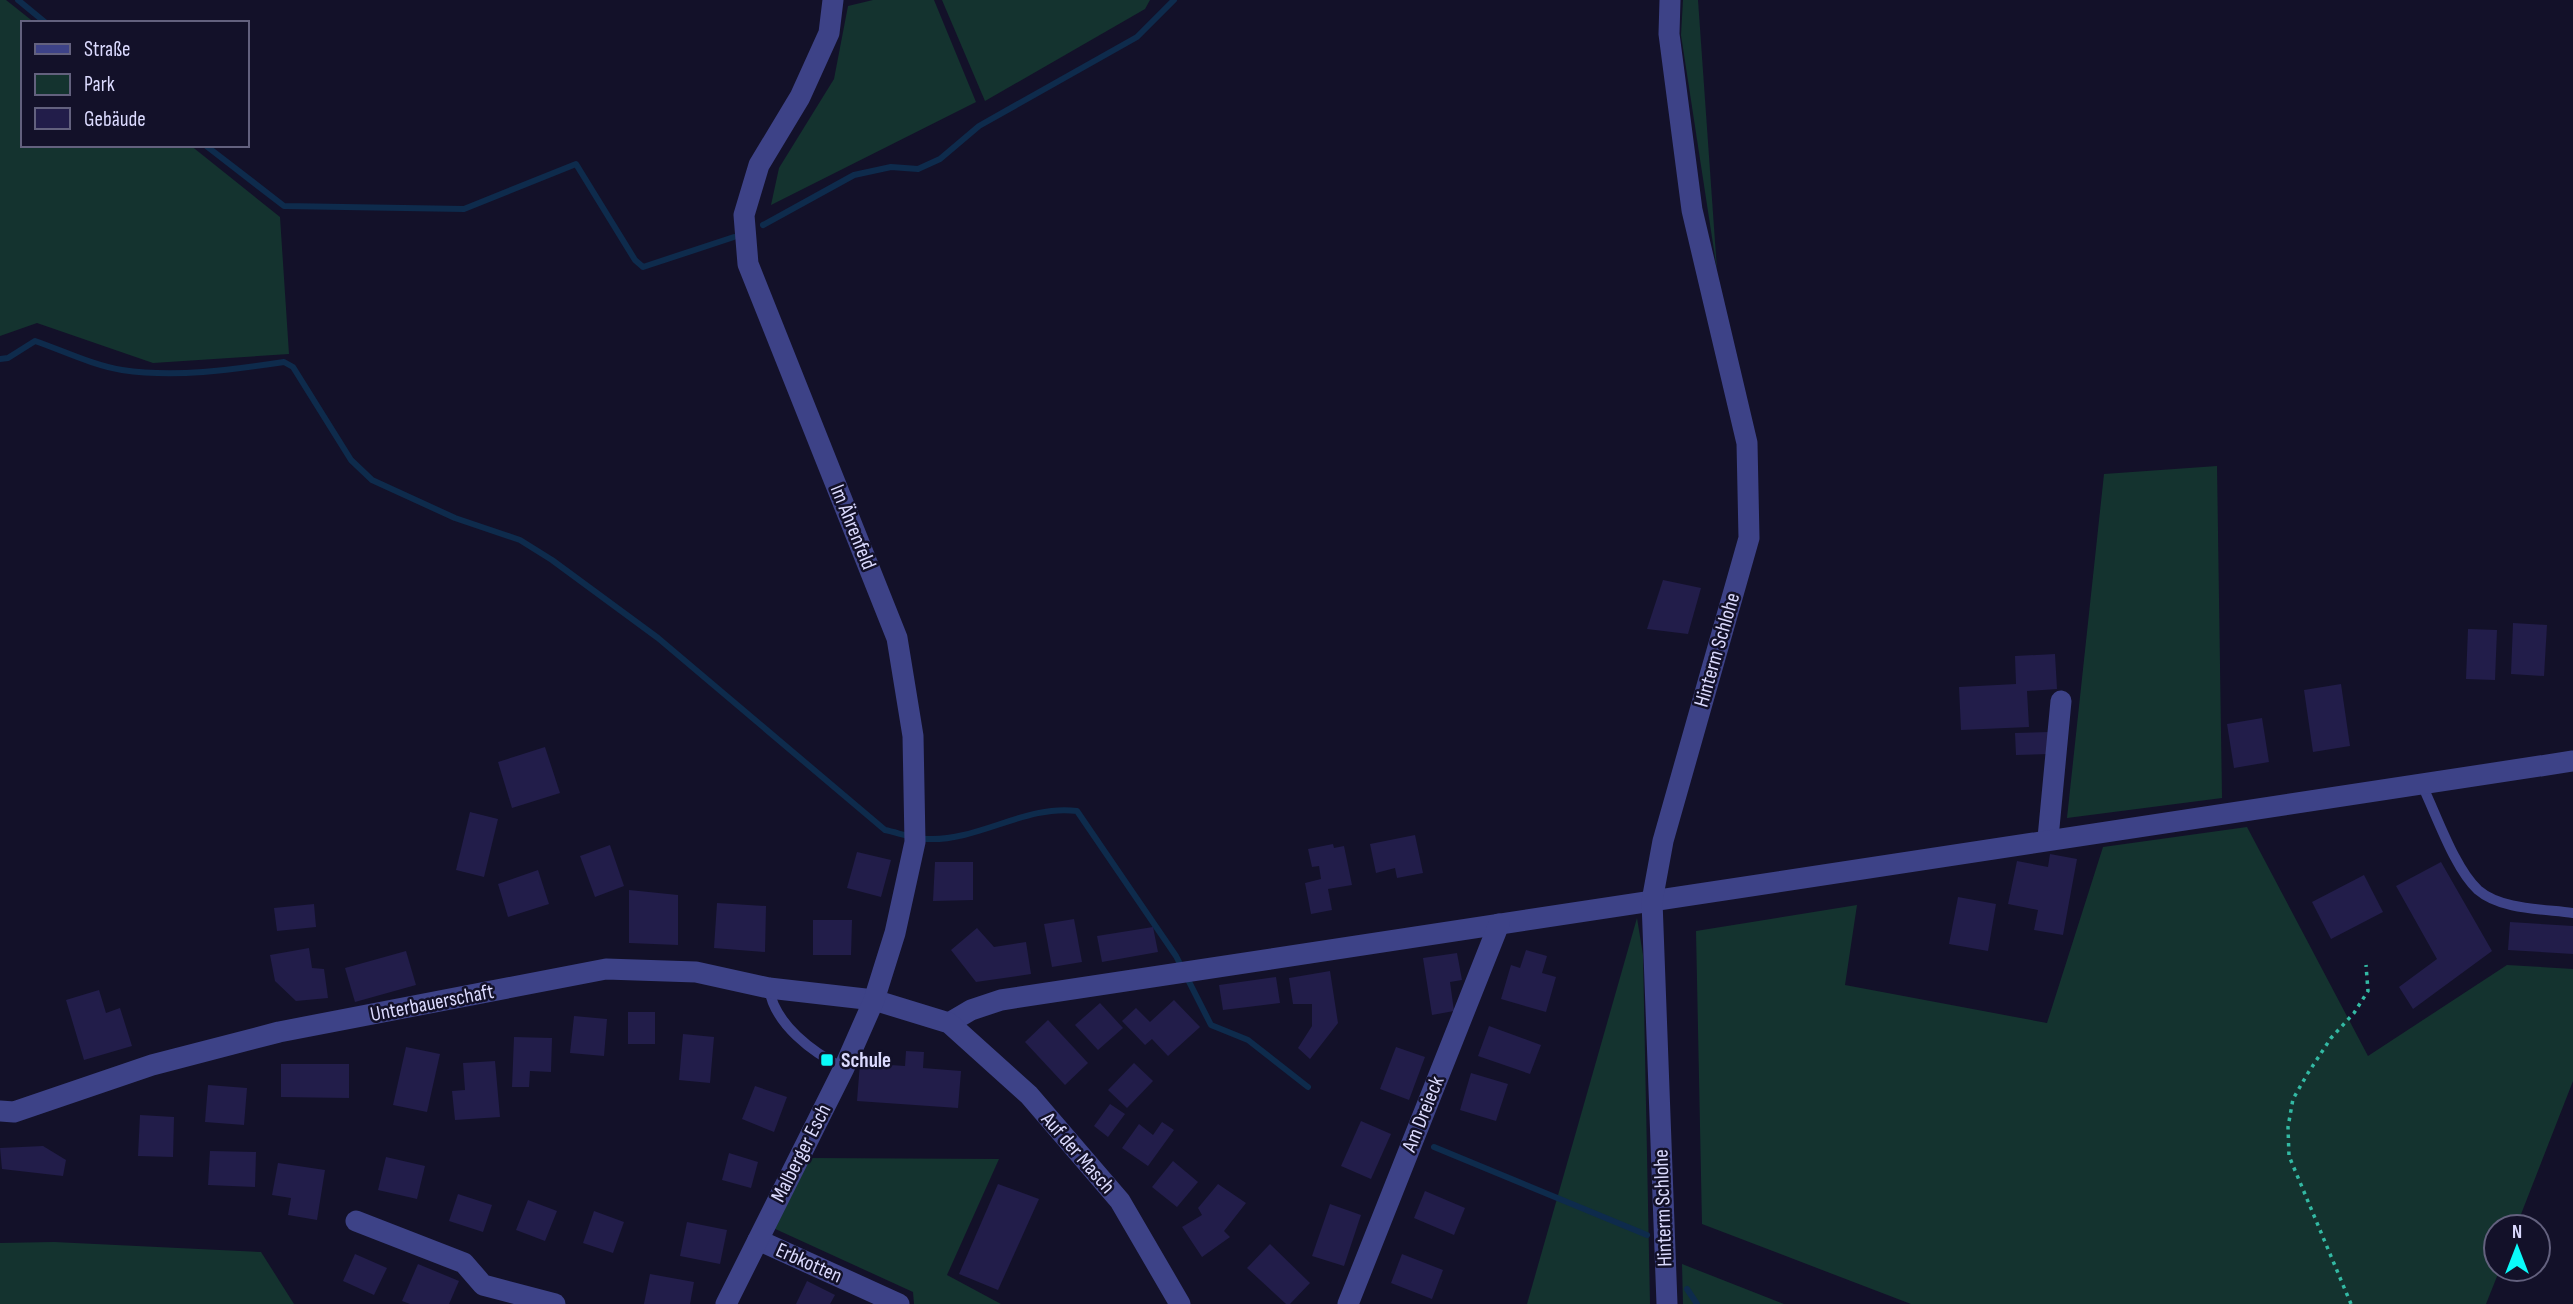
<svg xmlns="http://www.w3.org/2000/svg" width="2573" height="1304" viewBox="0 0 2573 1304" font-family="'Sofia Sans Condensed',sans-serif">
  <rect width="100%" height="100%" fill="#131129"/>
  <g fill="#14332f">
    <path d="M0,0H6L35,23H23V145H190L280,217L289,354L153,363L37,323L0,336Z"/>
    <path d="M873,0H934L976,102L771,205L779,168L834,79L848,6Z"/>
    <path d="M942,0H1150L1145,9L985,101Z"/>
    <path d="M1683,0H1698L1717,270L1681,35Z"/>
    <path d="M2217,466L2222,798L2067,818L2104,474Z"/>
    <path d="M2247,827L2368,1056L2507,965L2573,969V1081L2516,1227H2496V1269H2500L2486,1304H1911L1702,1224L1696,931L1857,905L1845,985L2047,1023L2103,847Z"/>
    <path d="M1637,918L1643,955L1650,1304H1527Z"/>
    <path d="M808,1158L999,1159L947,1275L1001,1304H914L913,1292L771,1227Z"/>
    <path d="M54,1242L261,1252L294,1304H0V1243Z"/>
    <path d="M1682,1264L1784,1304H1683Z"/>
  </g>
  <g fill="none" stroke-linecap="round" stroke-linejoin="round">
    <g stroke="#0e2b4c" stroke-width="6">
      <path d="M18,0L46,23"/>
      <path d="M205,145L284,206L464,209L576,164L635,260L643,267L734,237"/>
      <path d="M763,225L854,175L891,167L918,169L940,159L979,126L1137,37L1174,0"/>
      <path d="M0,359L8,358L35,341C64,351 92,365 122,370C175,378 231,370 284,362L293,367L351,460L372,480L455,518L520,540L552,560L658,638L885,830C899,833 915,839 928,839C979,841 1027,804 1077,811L1176,956L1211,1025L1248,1040L1308,1087"/>
      <path d="M1434,1147L1647,1235"/>
      <path d="M1687,1289L1697,1304"/>
    </g>
  </g>
  <g fill="#221d4a">
    <path d="M1663,580L1701,588L1688,634L1647,629Z"/>
    <path d="M2513,623L2547,625L2544,676L2511,674Z"/>
    <path d="M2468,629L2497,630L2495,680L2466,679Z"/>
    <path d="M2055,654L2057,689L2027,691L2029,727L1961,730L1959,687L2016,684L2015,656Z"/>
    <path d="M2341,684L2350,746L2313,752L2304,690Z"/>
    <path d="M2262,718L2269,762L2234,768L2227,724Z"/>
    <path d="M2049,732L2050,754L2016,755L2015,733Z"/>
    <path d="M545,747L560,793L512,808L498,762Z"/>
    <path d="M470,812L498,819L484,877L456,870Z"/>
    <path d="M1415,835L1423,873L1397,878L1395,868L1376,873L1370,844Z"/>
    <path d="M1333,844L1334,848L1344,846L1352,885L1328,889L1332,910L1311,914L1305,883L1321,879L1319,866L1312,867L1308,849Z"/>
    <path d="M610,845L624,886L595,897L580,856Z"/>
    <path d="M857,852L891,860L881,897L847,888Z"/>
    <path d="M2050,854L2077,859L2063,935L2034,930L2038,910L2008,904L2017,861L2048,867Z"/>
    <path d="M935,862H973V900L933,901Z"/>
    <path d="M2441,862L2492,951L2413,1009L2399,987L2437,959L2396,886Z"/>
    <path d="M538,870L549,904L508,917L498,884Z"/>
    <path d="M2364,875L2383,912L2331,939L2312,902Z"/>
    <path d="M629,890L678,895V945L629,943Z"/>
    <path d="M1958,897L1996,904L1988,951L1949,944Z"/>
    <path d="M717,903L766,906L765,952L714,948Z"/>
    <path d="M314,904L316,927L277,931L274,908Z"/>
    <path d="M1074,919L1082,962L1052,967L1044,924Z"/>
    <path d="M813,920H852L851,955H813Z"/>
    <path d="M2510,922L2573,926V954L2508,950Z"/>
    <path d="M1153,927L1158,952L1102,962L1097,936Z"/>
    <path d="M977,928L994,947L1026,942L1031,974L976,982L951,950Z"/>
    <path d="M309,948L312,968L324,969L328,998L296,1001L275,981L270,955Z"/>
    <path d="M1526,950L1547,956L1542,973L1556,977L1546,1012L1501,999L1511,965L1520,968Z"/>
    <path d="M406,951L416,985L355,1002L345,968Z"/>
    <path d="M1457,953L1462,980L1450,982L1454,1011L1432,1015L1423,958Z"/>
    <path d="M1330,971L1338,1023L1310,1059L1298,1048L1312,1026V1004H1293L1289,978Z"/>
    <path d="M1276,977L1280,1003L1223,1010L1219,985Z"/>
    <path d="M99,990L106,1013L120,1008L132,1046L84,1060L66,1000Z"/>
    <path d="M1174,1000L1200,1027L1168,1056L1152,1039L1145,1045L1122,1021L1136,1008L1150,1022Z"/>
    <path d="M1100,1003L1123,1028L1098,1050L1075,1025Z"/>
    <rect x="628" y="1012" width="27" height="32"/>
    <path d="M574,1016L607,1019L604,1056L570,1053Z"/>
    <path d="M1048,1020L1088,1063L1065,1085L1025,1042Z"/>
    <path d="M1489,1026L1541,1045L1530,1074L1478,1056Z"/>
    <path d="M683,1034L714,1037L710,1083L679,1080Z"/>
    <path d="M514,1037L552,1038L551,1072L530,1071L529,1087H512Z"/>
    <path d="M406,1047L440,1054L427,1112L393,1105Z"/>
    <path d="M1396,1047L1425,1057L1409,1100L1380,1089Z"/>
    <path d="M906,1051L924,1052L923,1068L961,1071L958,1108L857,1101L860,1063L905,1066Z"/>
    <path d="M495,1061L500,1117L455,1120L452,1091L465,1090L463,1063Z"/>
    <path d="M1134,1063L1153,1081L1127,1108L1108,1090Z"/>
    <path d="M281,1064H349V1098L281,1097Z"/>
    <path d="M1471,1073L1508,1084L1496,1121L1460,1110Z"/>
    <path d="M208,1085L247,1088L244,1125L205,1122Z"/>
    <path d="M755,1086L787,1097L774,1132L742,1119Z"/>
    <path d="M1110,1104L1125,1114L1108,1137L1094,1126Z"/>
    <path d="M140,1115L174,1117L173,1157L138,1156Z"/>
    <path d="M1361,1121L1391,1134L1371,1179L1341,1166Z"/>
    <path d="M1162,1122L1174,1130L1148,1166L1122,1148L1139,1124L1153,1135Z"/>
    <path d="M43,1146L66,1160L63,1176L2,1169L0,1148Z"/>
    <path d="M210,1151L256,1152L255,1187L208,1185Z"/>
    <path d="M729,1153L758,1162L751,1188L722,1180Z"/>
    <path d="M386,1157L425,1166L417,1199L378,1190Z"/>
    <path d="M1173,1161L1198,1182L1177,1207L1152,1187Z"/>
    <path d="M278,1163L325,1170L317,1220L288,1215L291,1198L272,1195Z"/>
    <path d="M998,1184L1039,1199L998,1290L959,1274Z"/>
    <path d="M1218,1184L1246,1203L1224,1231L1230,1237L1202,1257L1182,1227L1202,1215L1198,1208Z"/>
    <path d="M1425,1191L1465,1208L1454,1235L1414,1218Z"/>
    <path d="M458,1194L492,1205L483,1232L449,1221Z"/>
    <path d="M528,1200L557,1211L545,1241L516,1230Z"/>
    <path d="M1330,1204L1361,1215L1344,1266L1312,1256Z"/>
    <path d="M594,1211L624,1222L613,1253L583,1243Z"/>
    <path d="M687,1222L727,1230L720,1264L680,1256Z"/>
    <path d="M1270,1244L1310,1283L1290,1304H1286L1247,1268Z"/>
    <path d="M355,1254L387,1268L374,1295L343,1281Z"/>
    <path d="M1402,1254L1443,1270L1432,1299L1391,1283Z"/>
    <path d="M418,1264L459,1281L449,1304H410L402,1301Z"/>
    <path d="M650,1274L694,1282L690,1304H644Z"/>
    <path d="M807,1281L835,1295L830,1304H796Z"/>
  </g>
  <g fill="none" stroke-linecap="round" stroke-linejoin="round">
    <path stroke="#33baa4" stroke-width="3.5" stroke-dasharray="3.5 5" stroke-linecap="butt" d="M2351,1304L2289,1156L2288,1127L2293,1099L2308,1073L2331,1038L2354,1013L2368,991L2366,965"/>
    <g stroke="#3d4287" stroke-width="10">
      <path d="M2421,783C2436,813 2454,868 2478,890C2501,910 2544,909 2573,913"/>
      <path d="M769,988C774,1024 813,1053 844,1068"/>
    </g>
    <g stroke="#3d4287" stroke-width="21">
      <path d="M2048,838L2061,701"/>
      <path d="M949,1023L971,1010L1001,1000L2573,761"/>
      <path d="M0,1111L14,1112L152,1065L279,1032L606,969L696,972L769,988L874,1000L949,1023L1029,1095L1120,1201L1180,1304"/>
      <path d="M356,1221L464,1263L483,1285L555,1304"/>
      <path d="M758,1240L899,1304"/>
      <path d="M726,1304L844,1068L874,1000L895,933L915,842L913,736L897,638L748,264L744,215L759,165L800,97L829,33L833,0"/>
      <path d="M1348,1304L1499,924"/>
      <path d="M1667,1304L1652,901L1663,841L1749,538L1747,443L1692,210L1669,34L1670,0"/>
    </g>
  </g>
  <rect fill="#0afaf9" stroke="#131129" stroke-width="2.5" x="820" y="1053" width="14" height="14" rx="3.5"/>
  <g text-anchor="middle" dominant-baseline="central" stroke-width="5" stroke-linejoin="round" paint-order="stroke">
    <g font-size="21" fill="#dbdafe" stroke="#131129">
      <text transform="translate(853 527) rotate(68)">Im Ährenfeld</text>
      <text transform="translate(1717 650) rotate(-74)">Hinterm Schlohe</text>
      <text transform="translate(432 1003) rotate(-11)">Unterbauerschaft</text>
      <text transform="translate(1423 1114) rotate(-68)">Am Dreieck</text>
      <text transform="translate(801 1153) rotate(-63)">Malberger Esch</text>
      <text transform="translate(1078 1153) rotate(49)">Auf der Masch</text>
      <text transform="translate(1663 1208) rotate(-92)">Hinterm Schlohe</text>
      <text transform="translate(809 1263) rotate(24)">Erbkotten</text>
    </g>
    <g font-size="21" font-weight="bold" fill="#dbdafe" stroke="#131129" text-anchor="start">
      <text x="841" y="1060">Schule</text>
    </g>
  </g>
  <rect x="21" y="21" width="228" height="126" fill="#131129" stroke="#63617e" stroke-width="2"/>
  <rect x="35" y="44" width="35" height="10" fill="#3d4287" stroke="#63617e" stroke-width="2"/>
  <text x="84" y="56" font-size="21" fill="#dbdafe">Straße</text>
  <rect x="35" y="74" width="35" height="21" fill="#14332f" stroke="#63617e" stroke-width="2"/>
  <text x="84" y="91" font-size="21" fill="#dbdafe">Park</text>
  <rect x="35" y="108" width="35" height="21" fill="#221d4a" stroke="#63617e" stroke-width="2"/>
  <text x="84" y="126" font-size="21" fill="#dbdafe">Gebäude</text>
  <g transform="translate(2517 1248)"><circle r="33" fill="#131129" stroke="#63617e" stroke-width="2"/>
  <path d="M0-5L12 26L0 18L-12 26Z" fill="#0afaf9"/>
  <text y="-10" font-size="19" font-weight="bold" text-anchor="middle" fill="#dbdafe">N</text>
  </g>
</svg>
